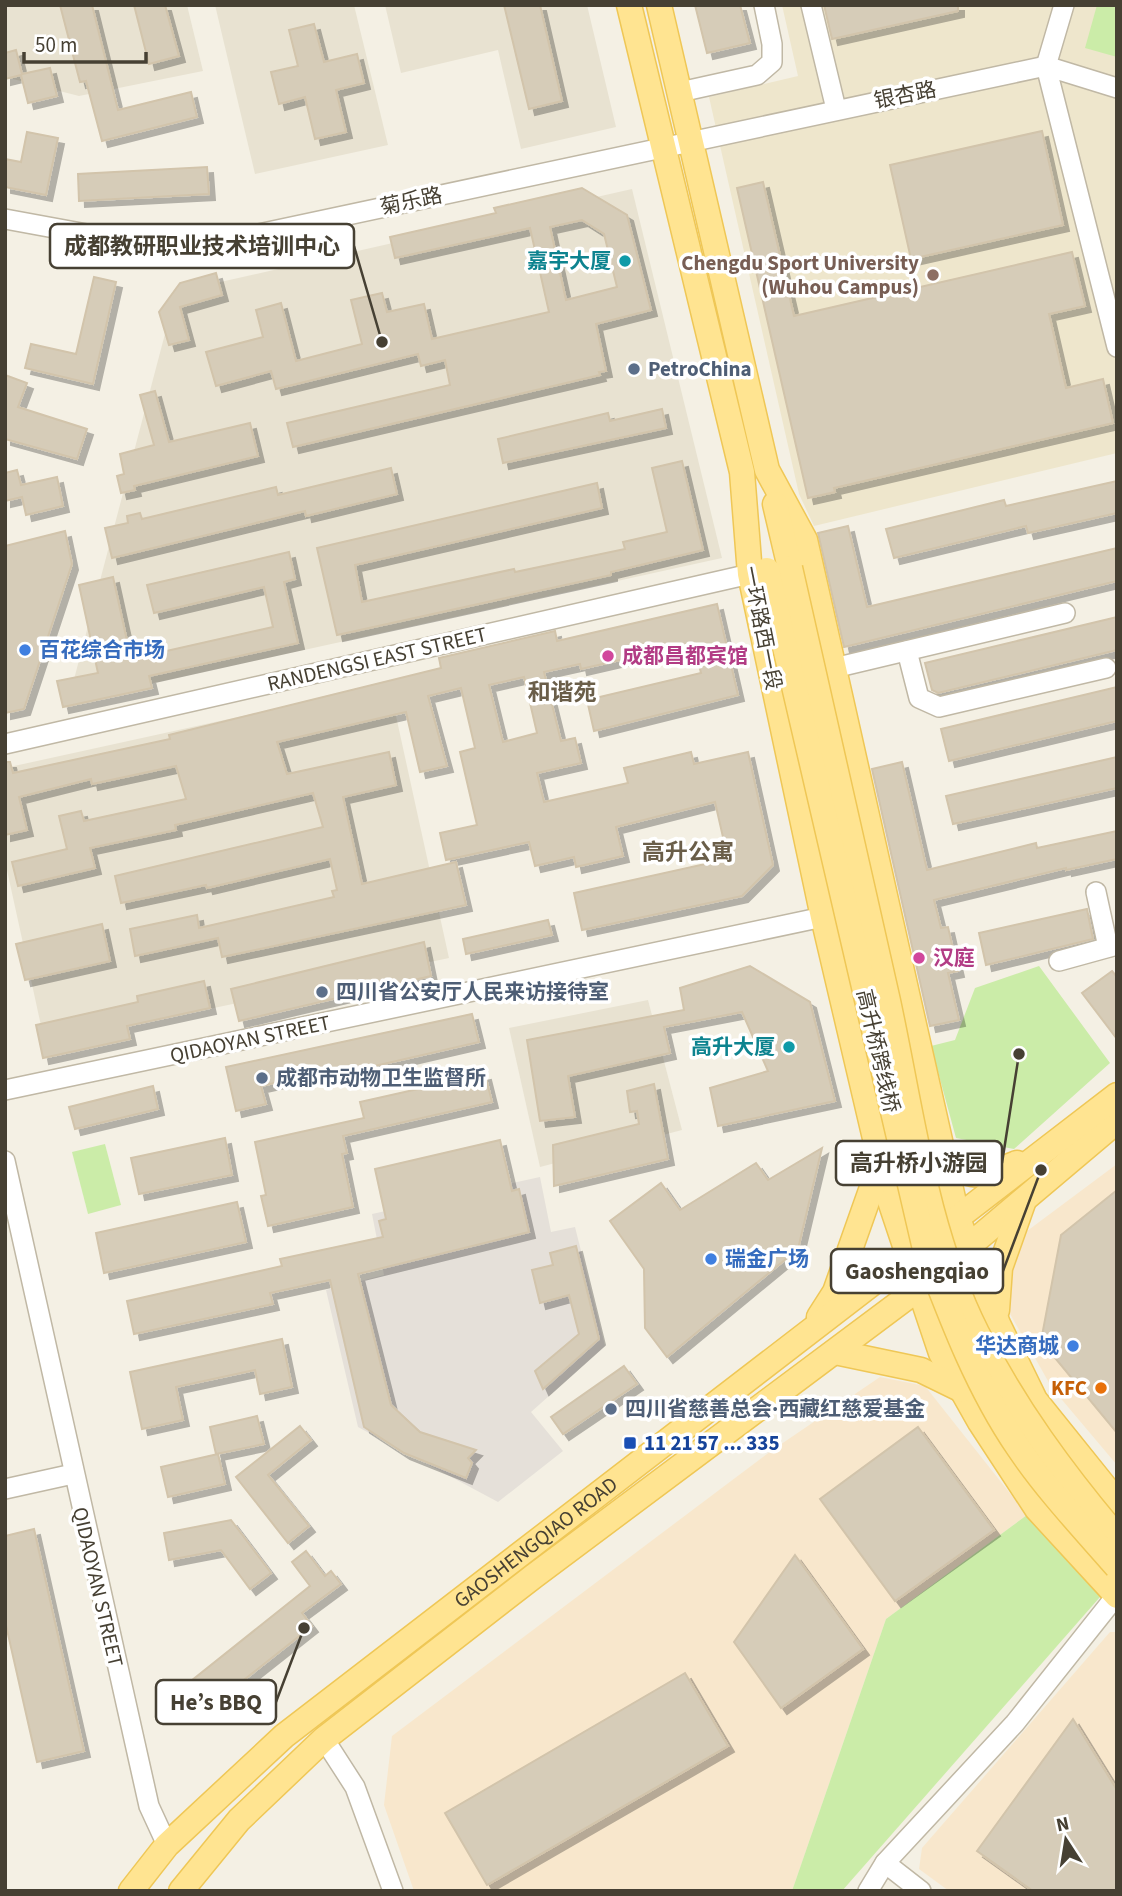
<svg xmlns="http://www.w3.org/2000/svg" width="1122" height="1896" viewBox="0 0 1122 1896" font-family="'Source Sans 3','Noto Sans SC',sans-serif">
  <defs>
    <filter id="shadow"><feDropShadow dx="6" dy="6" stdDeviation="0" flood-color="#0004"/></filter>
  </defs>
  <rect width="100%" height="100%" fill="#f4f0e4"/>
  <g fill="#e8e2d1">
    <path d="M5,5H187L203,71L79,96L5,77Z"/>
    <path d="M215,5H354L388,145L255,174Z"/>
    <path d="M385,5H587L616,127L521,149L498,50L401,73Z"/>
    <path d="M632,189L722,558L68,702L176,292Z"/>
    <path d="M389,684L449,958L45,1044L5,861V768Z"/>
    <path d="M648,1000L682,1130L540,1167L509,1028Z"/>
  </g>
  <g fill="#f8e7cc">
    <path d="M1117,1164V1465L1052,1388L1005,1305L1015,1240Z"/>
    <path d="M880,1377L925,1386L1027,1515L886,1619L792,1891H414L384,1805L392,1736L771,1451Z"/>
    <path d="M1110,1632H1117V1891H949L919,1869L922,1848Z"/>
  </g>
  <path fill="#e5e0d9" d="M540,1177L551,1232L575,1227L605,1346L531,1412L563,1451L498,1502L358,1427L326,1290L384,1275L372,1214Z"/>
  <path fill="#eee6cc" d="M782,5H1117V453L814,526L799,494L709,97L798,76Z"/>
  <g fill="#cbeca8">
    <path d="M1097,5H1117V57L1085,48Z"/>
    <path d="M1039,966L1110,1063L1014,1149L956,1138L931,1046L955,1040L975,988Z"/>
    <path d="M105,1144L121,1205L88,1214L72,1152Z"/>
    <path d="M1027,1515L1100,1597L842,1891H792L886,1619Z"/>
  </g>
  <g fill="#d6ccb8" stroke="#d2c4ab" stroke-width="2" fill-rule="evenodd" filter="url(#shadow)">
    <path d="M60,5H92L118,110L191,92L197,117L102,141L86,81L80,82Z"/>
    <path d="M134,5H165L179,56L149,64Z"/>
    <path d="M504,5H540L562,101L529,109Z"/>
    <path d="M695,5H740L750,43L707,53Z"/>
    <path d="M824,5H958V11L832,39Z"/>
    <path d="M314,24L324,62L357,54L364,83L336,90L346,132L315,139L305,97L279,104L271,72L298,66L289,30Z"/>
    <path d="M16,50L22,74L50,68L57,96L28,103L21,75L5,79V53Z"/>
    <path d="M1042,131L1063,225L911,259L890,165Z"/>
    <path d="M27,132L58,138L46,195L5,187V159L21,162Z"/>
    <path d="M207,167L209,194L79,201L78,174Z"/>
    <path d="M763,182L794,316L1072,252L1085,306L1049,314L1066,388L1103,379L1113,423L834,488L835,492L808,498L737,188Z"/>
    <path d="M582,188L627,215L651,310L596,324L606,371L599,372L600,375L293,447L287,423L450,385L445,360L421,366L418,354L276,389L271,371L216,386L206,352L263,337L256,310L281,303L296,361L362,344L351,300L382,293L387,312L424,304L432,339L549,312L530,228L395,258L390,237L496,213L494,208ZM582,220L604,234L617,287L566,300L550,227Z"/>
    <path d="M216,273L222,295L180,307L189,340L169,345L159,312L180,283Z"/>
    <path d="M94,277L116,282L93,384L25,368L31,344L76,354Z"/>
    <path d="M5,375L27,383L18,407L87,429L77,459L5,439Z"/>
    <path d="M155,391L169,442L250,423L258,456L134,486L135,490L121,493L117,476L124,474L120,454L154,445L140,395Z"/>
    <path d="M662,409L666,428L503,463L498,439L608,413L610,421Z"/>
    <path d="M682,461L703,550L611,572V575L337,635L317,548L597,483L602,508L355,565L362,602L514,569L515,572L625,549L623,542L667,532L652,468Z"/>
    <path d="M391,468L397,494L306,516L305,511L112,558L105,528L128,523L127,516L140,513L142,519L276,487L278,495Z"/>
    <path d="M17,470L21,485L57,477L63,506L26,515L22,497L5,501V473Z"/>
    <path d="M1117,481V513L1028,533L1026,526L894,558L886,529L1004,500L1006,506Z"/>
    <path d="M848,526L867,607L1117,548V581L844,647L818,533Z"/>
    <path d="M65,531L72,564L24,709L5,713V546Z"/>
    <path d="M289,552L295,579L284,582L298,643L149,676L152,688L63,707L57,681L98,673L79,585L113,577L131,659L273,627L264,587L154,613L147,585Z"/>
    <path d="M717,604L738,695L594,731L587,700L701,673L694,643L581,669L580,664L544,672L561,741L575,738L581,763L537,773L544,802L628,783L624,768L691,752L694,764L748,752L773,865L742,896L582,930L574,893L728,859L715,802L616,827L623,856L576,867L574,857L535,866L529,842L446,860L440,833L477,825L460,752L475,748L461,688L428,696L447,766L420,772L406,712L277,742L287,774L389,752L396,785L343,797L362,884L456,862L466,905L222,957L218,938L135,956L130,929L197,915L199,928L334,897L332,891L337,890L330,859L207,888L206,885L121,903L115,876L323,827L313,793L175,825L176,830L90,848L95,868L18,886L12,862L67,849L59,816L81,811L84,821L186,799L176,766L92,784L91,779L19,797L27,830L5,835V762H10L13,773L170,739L169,735L441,668L439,658L555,631L557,641ZM524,677L537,733L503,742L489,685Z"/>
    <path d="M1117,617V650L938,693L932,690L925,663Z"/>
    <path d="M1117,687V721L949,761L941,729Z"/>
    <path d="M1117,757V788L953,824L946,796Z"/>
    <path d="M902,762L927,870L1036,843L1037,848L1117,831V859L1066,870V868L934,900L941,928L948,927L958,971L948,973L959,1020L930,1026L872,769Z"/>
    <path d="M1087,909L1093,939L986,965L979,933Z"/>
    <path d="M548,920L552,935L466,954L463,939Z"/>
    <path d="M102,924L110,961L25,980L16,944Z"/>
    <path d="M424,942L431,976L239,1021L231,989Z"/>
    <path d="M750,966L810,1002L835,1101L718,1126L710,1088L768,1071L742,1012L664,1027L670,1053L568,1076L575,1117L540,1121L527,1040L684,1010L680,988Z"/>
    <path d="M1112,971L1117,977V1039L1082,993Z"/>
    <path d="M204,981L210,1008L127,1026L130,1039L43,1058L36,1025L138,1002L137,996Z"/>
    <path d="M472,1014L479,1042L353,1071L352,1066L261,1086L266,1104L236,1111L226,1067Z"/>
    <path d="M485,1074L492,1102L343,1136L347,1153L342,1154L353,1207L268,1226L261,1196L266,1195L255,1142L364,1118L360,1102Z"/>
    <path d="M654,1084L668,1159L554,1186L553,1145L639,1124L637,1111L630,1112L627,1091Z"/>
    <path d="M153,1086L158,1109L75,1129L69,1107Z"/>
    <path d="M225,1138L232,1175L139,1194L131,1158Z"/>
    <path d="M500,1140L512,1191L519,1189L529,1232L358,1274L391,1405L420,1432L476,1450L468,1458L472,1463L466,1478L404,1453L364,1427L330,1280L270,1293L273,1304L134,1334L127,1301L282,1266L280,1259L383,1237L379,1221L386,1219L375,1169Z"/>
    <path d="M822,1148L798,1249L667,1357L645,1328L644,1269L610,1221L661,1183L680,1210L756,1163L768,1180Z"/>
    <path d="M1117,1190V1433L1041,1341L1061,1235Z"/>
    <path d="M237,1202L246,1242L104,1273L96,1233Z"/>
    <path d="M576,1246L599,1339L543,1389L535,1371L579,1334L569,1295L540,1303L532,1270L553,1265L550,1253Z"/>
    <path d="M282,1339L292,1387L260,1394L255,1370L176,1387L183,1420L142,1429L130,1372Z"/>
    <path d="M624,1366L637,1384L563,1434L551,1417Z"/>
    <path d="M257,1416L264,1444L216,1454L210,1427Z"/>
    <path d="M300,1426L311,1440L268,1475L309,1526L288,1543L236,1477Z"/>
    <path d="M918,1427L994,1530L895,1601L820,1499Z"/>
    <path d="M218,1454L225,1484L168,1497L161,1467Z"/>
    <path d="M231,1520L271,1573L250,1589L221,1550L169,1560L164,1533Z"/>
    <path d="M34,1529L84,1751L37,1762L5,1621V1536Z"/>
    <path d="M306,1551L325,1576L331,1571L341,1584L302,1613L312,1626L206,1710L186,1685L310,1586L292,1562Z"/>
    <path d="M795,1555L863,1649L781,1708L734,1642Z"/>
    <path d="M685,1673L728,1746L487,1885L445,1813Z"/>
    <path d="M1073,1719L1117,1790V1891H1033L977,1851Z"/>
  </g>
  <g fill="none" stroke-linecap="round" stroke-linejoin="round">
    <g stroke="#c0b8a5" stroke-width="22">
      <g id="minor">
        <path d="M811,5L836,109"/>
        <path d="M1064,5L1046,66L1117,347"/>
        <path d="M680,92L757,75L772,62V44L764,5"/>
        <path d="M5,219L152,246L207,245L1046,66L1117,88"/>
        <path d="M907,651L919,698L939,707L1106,668"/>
        <path d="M834,668L1065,613"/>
        <path d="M5,744L750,574"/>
        <path d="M1096,892L1108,947"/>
        <path d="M1059,961L1117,945"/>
        <path d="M5,1090L823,917"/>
        <path d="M5,1161L149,1806L167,1845"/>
        <path d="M5,1489L73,1474"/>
        <path d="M324,1739L355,1787L393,1891"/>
        <path d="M885,1863L921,1891"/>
        <path d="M868,1891L885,1863L1015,1723L1116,1596"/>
      </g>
    </g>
    <g stroke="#efc756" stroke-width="27">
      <g id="major">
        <path d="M629,5L742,472L750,574L823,917L889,1198L941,1353L980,1422L1037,1509L1117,1596"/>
        <path d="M659,5L767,470L805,540L957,1216L998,1324L1035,1400L1117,1502"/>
        <path d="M775,504L790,568"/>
        <path d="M942,1153C969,1183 982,1177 1017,1163"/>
        <path d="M957,1256L1117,1121"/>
        <path d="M997,1310L1000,1268L1023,1203"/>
        <path d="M819,1317L835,1292L881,1162"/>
        <path d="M835,1352L921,1370L962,1390"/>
        <path id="s1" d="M131,1891L167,1845L284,1736L1117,1095"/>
        <path d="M181,1891L239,1820L324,1739L534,1576L930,1280"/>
      </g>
    </g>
    <use href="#minor" stroke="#fff" stroke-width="19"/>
    <use href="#major" stroke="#ffe491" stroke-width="24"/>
    <g stroke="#efc756" stroke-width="27" stroke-linecap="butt">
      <g id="major-bridge">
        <path d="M790,568C822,712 856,857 888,1001C912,1112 925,1230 977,1333C1015,1408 1063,1473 1117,1537"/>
        <path d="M767,570L925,1249C951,1317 977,1387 1018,1447C1047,1490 1083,1528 1117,1567"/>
      </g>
    </g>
    <use href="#major-bridge" stroke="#ffe491" stroke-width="24"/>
  </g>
  <g fill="#0f9aa8" stroke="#fff" stroke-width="2.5">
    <circle cx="625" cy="261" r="7"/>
    <circle cx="789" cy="1047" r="7"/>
  </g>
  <circle fill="#8d6e63" stroke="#fff" stroke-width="2.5" cx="933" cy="275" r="7"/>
  <g fill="#5c6f8a" stroke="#fff" stroke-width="2.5">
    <circle cx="634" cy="369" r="7"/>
    <circle cx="322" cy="992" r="7"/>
    <circle cx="262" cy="1078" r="7"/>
    <circle cx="611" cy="1409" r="7"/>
  </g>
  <g fill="#3f7fe0" stroke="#fff" stroke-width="2.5">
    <circle cx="25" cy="650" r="7"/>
    <circle cx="711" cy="1259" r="7"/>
    <circle cx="1073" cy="1346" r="7"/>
  </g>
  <g fill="#d1479c" stroke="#fff" stroke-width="2.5">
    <circle cx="608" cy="656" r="7"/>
    <circle cx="919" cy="958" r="7"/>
  </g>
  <circle fill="#e8710a" stroke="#fff" stroke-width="2.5" cx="1101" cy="1388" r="7"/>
  <rect fill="#1a4fb4" stroke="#fff" stroke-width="2.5" x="623" y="1436" width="14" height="14" rx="3.5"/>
  <g text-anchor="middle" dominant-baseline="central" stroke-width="7" stroke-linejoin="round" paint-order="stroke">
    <g font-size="21" fill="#464033" stroke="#fff">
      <text transform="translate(905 95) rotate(-11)">银杏路</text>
      <text transform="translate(411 201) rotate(-12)">菊乐路</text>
      <text transform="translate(762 628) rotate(79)">一环路西一段</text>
      <text transform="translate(377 659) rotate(-13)">RANDENGSI EAST STREET</text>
      <text transform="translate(250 1039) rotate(-12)">QIDAOYAN STREET</text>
      <text transform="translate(878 1051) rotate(77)">高升桥跨线桥</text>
      <text stroke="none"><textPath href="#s1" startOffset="536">GAOSHENGQIAO ROAD</textPath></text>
      <text transform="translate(98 1587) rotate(77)">QIDAOYAN STREET</text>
    </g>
    <g font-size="21" font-weight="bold" fill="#0d838f" stroke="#fff" text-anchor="end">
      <text x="611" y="261">嘉宇大厦</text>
      <text x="775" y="1047">高升大厦</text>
    </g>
    <g font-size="21" font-weight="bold" fill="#785e54" stroke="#fff" text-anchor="end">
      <text x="919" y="263">Chengdu Sport University<tspan x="919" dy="24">(Wuhou Campus)</tspan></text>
    </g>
    <g font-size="21" font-weight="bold" fill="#4e5e75" stroke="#fff" text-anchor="start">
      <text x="648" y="369">PetroChina</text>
      <text x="336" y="992">四川省公安厅人民来访接待室</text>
      <text x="276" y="1078">成都市动物卫生监督所</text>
      <text x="625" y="1409">四川省慈善总会·西藏红慈爱基金</text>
    </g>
    <g font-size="21" font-weight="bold" fill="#366cbe" stroke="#fff" text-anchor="start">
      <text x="39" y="650">百花综合市场</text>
      <text x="725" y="1259">瑞金广场</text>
      <text x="1059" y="1346" text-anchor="end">华达商城</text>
    </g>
    <g font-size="21" font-weight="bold" fill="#b23c85" stroke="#fff" text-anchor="start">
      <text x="622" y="656">成都昌都宾馆</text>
      <text x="933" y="958">汉庭</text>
    </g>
    <g font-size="21" font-weight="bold" fill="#c56008" stroke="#fff" text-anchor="end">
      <text x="1087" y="1388">KFC</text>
    </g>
    <g font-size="21" font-weight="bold" fill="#164399" stroke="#fff" text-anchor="start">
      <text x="644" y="1443">11 21 57 ... 335</text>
    </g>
    <g font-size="23" font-weight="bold" fill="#6a5e49" stroke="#fff">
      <text x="562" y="692">和谐苑</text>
      <text x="688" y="852">高升公寓</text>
    </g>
  </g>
  <path fill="none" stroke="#464033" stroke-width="2.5" d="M382 342L354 246M1019 1054L1002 1163M1041 1170L1003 1271M304 1628L276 1702"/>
  <g fill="#464033" stroke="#fff" stroke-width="2.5">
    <circle cx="382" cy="342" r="7"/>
    <circle cx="1019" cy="1054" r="7"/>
    <circle cx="1041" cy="1170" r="7"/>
    <circle cx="304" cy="1628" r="7"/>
  </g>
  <g fill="#fff" stroke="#464033" stroke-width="2.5">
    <rect x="50" y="224" width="304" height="44" rx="7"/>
    <rect x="836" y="1141" width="166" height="44" rx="7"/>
    <rect x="831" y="1249" width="172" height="44" rx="7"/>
    <rect x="156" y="1680" width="120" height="44" rx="7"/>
  </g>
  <g font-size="23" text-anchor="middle" font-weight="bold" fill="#464033">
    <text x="202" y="254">成都教研职业技术培训中心</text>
    <text x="919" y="1171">高升桥小游园</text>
    <text x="917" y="1279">Gaoshengqiao</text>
    <text x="216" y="1710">He’s BBQ</text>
  </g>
  <rect width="1122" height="1896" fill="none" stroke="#464033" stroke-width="14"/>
  <g transform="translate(1066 1840) rotate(348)" stroke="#ffffff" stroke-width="5" paint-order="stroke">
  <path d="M0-5L12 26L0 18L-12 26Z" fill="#464033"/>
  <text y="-10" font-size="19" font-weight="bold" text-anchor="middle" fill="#464033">N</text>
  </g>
  <path d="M24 52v10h122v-10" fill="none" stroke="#464033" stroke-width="3.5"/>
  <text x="35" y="52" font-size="21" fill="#464033" stroke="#ffffff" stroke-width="5" paint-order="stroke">50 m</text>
</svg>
